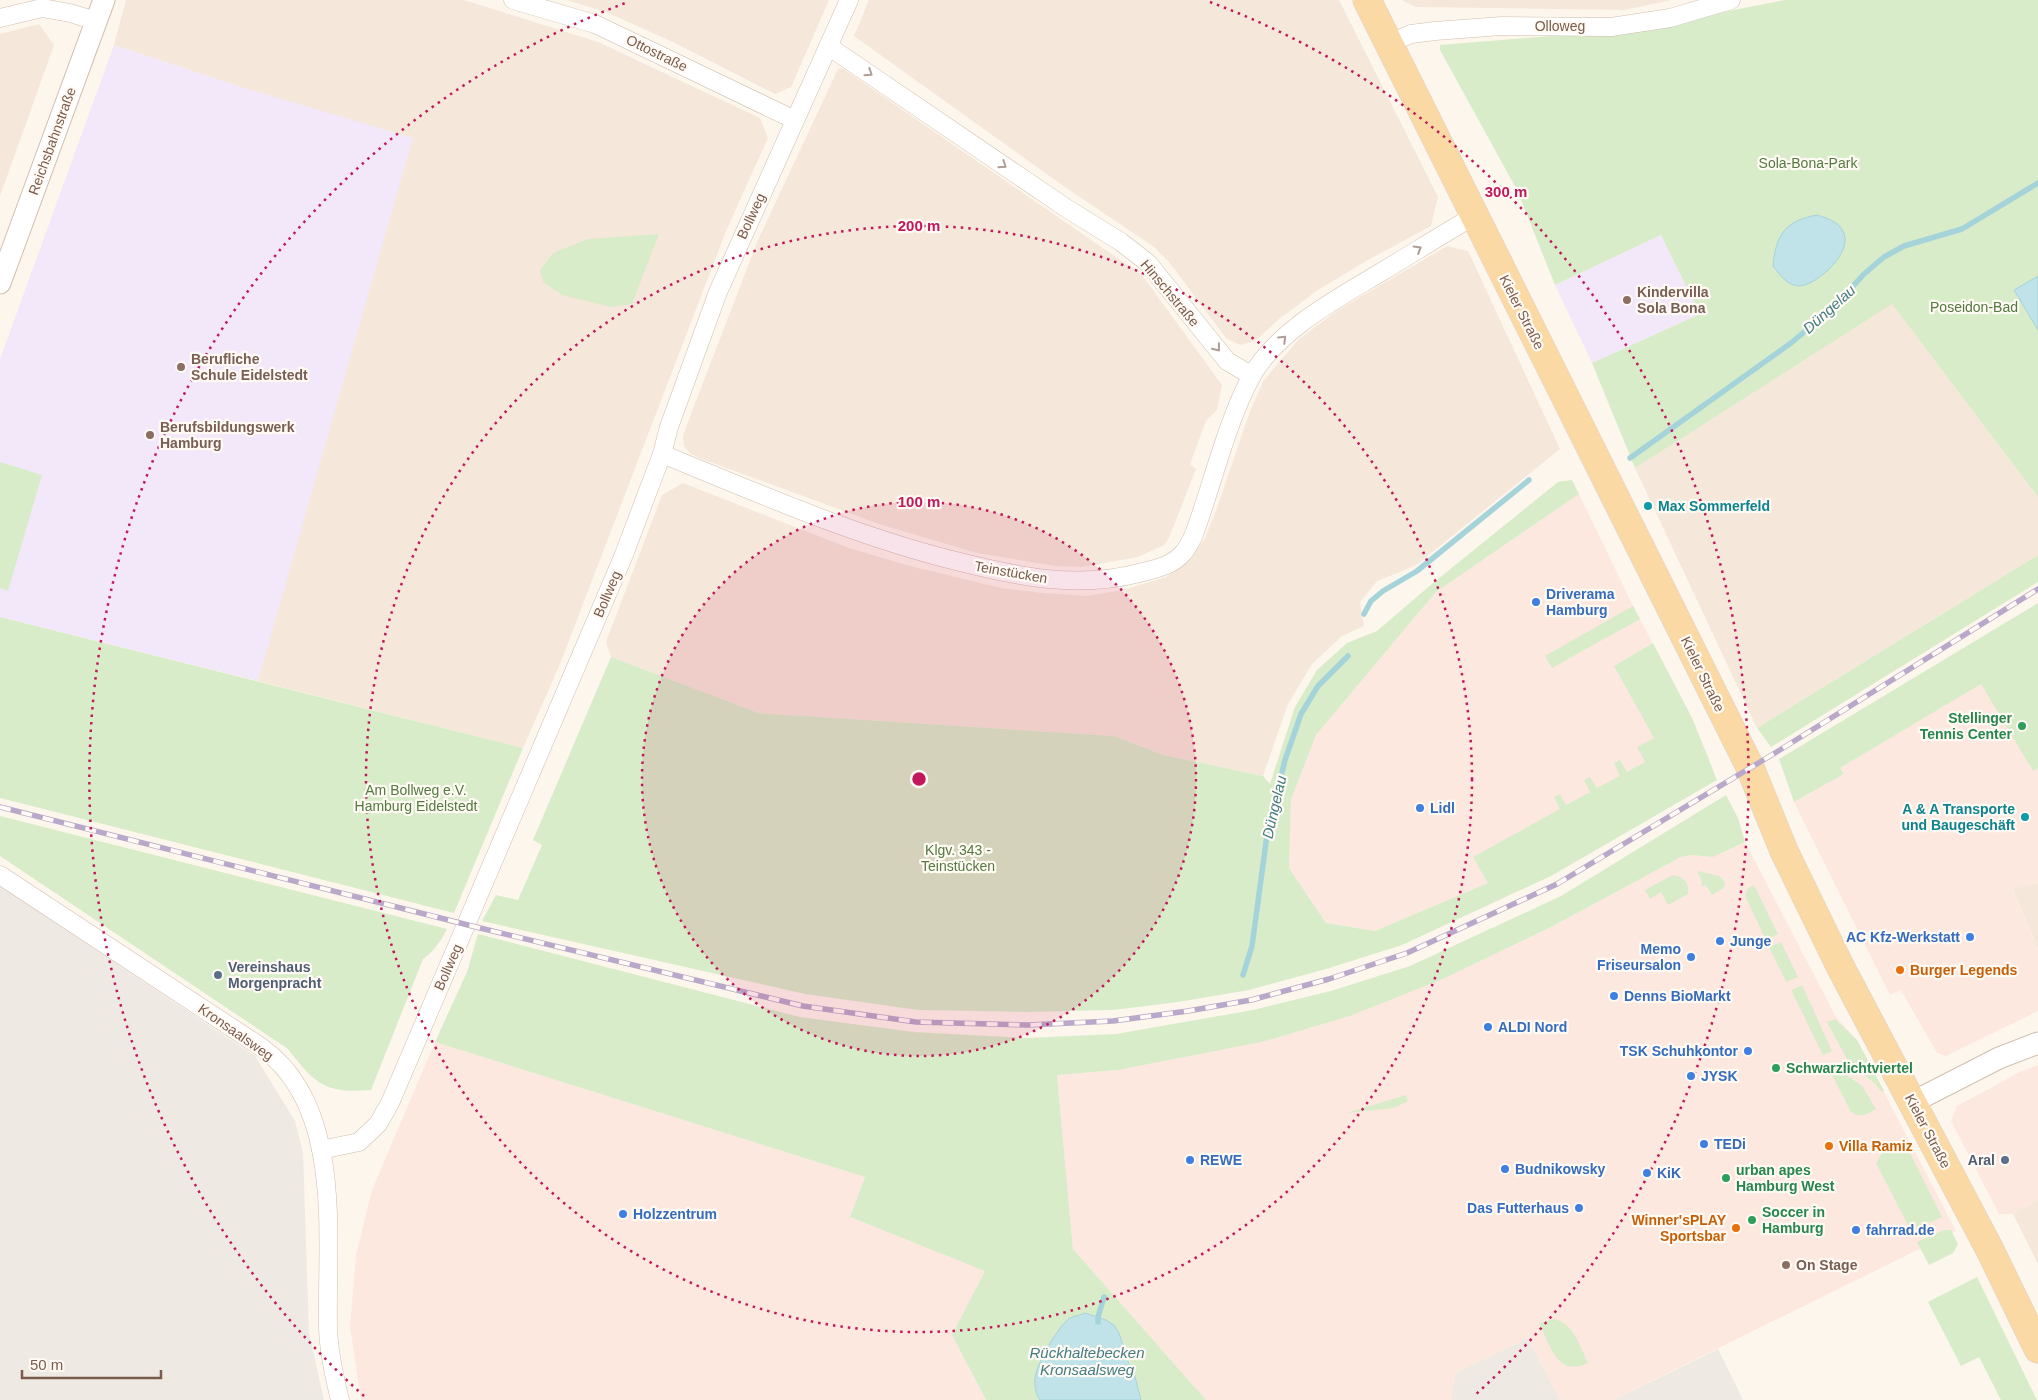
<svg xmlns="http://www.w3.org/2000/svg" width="2038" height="1400" viewBox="0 0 2038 1400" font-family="Arial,sans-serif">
  <rect width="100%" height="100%" fill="#fdf6ec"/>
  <g fill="#f5e8da">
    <path d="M126,0H464L598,42L760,118L768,138L726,231L560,664L523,748L258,681L325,442L241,87L114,45Z"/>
    <path d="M566,0H829L791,87L775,94L675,43L606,12Z"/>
    <path d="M869,0H1339L1438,197L1431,226L1366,261L1318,290L1279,319L1255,341L1240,345L1226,338L1169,262L1154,247L1062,185L854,36Z"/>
    <path d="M1402,0H1672L1624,10L1416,7Z"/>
    <path d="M39,24L54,45L0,196V34Z"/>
    <path d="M842,68L1142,275L1222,385L1217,410L1206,421L1190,464L1196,469L1169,538L1164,545L1138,557L1082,567L1055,566L977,553L882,525L699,458L690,453L684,446L683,437L686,427L758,240L838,69Z"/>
    <path d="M1447,246L1468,251L1560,449L1415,566L1377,581L1360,602L1364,626L1342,636L1312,664L1288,704L1263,776L1164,755L1114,736L759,713L611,657L606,642L662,495L683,483L846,547L906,565L1001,588L1043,593L1087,596L1123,590L1166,577L1191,559L1205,538L1217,508L1250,411L1264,380L1299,339L1338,310Z"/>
    <path d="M1881,289L2038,497V555L1757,728L1635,468Z"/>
    <path d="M2038,883V949L2012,888Z"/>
    <path d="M2038,1200V1264L2013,1214Z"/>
  </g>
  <g fill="#fde8e0">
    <path d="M1579,494L1633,606L1692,718L1709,759L1488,883L1375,931L1326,923L1289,868L1291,800L1316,735L1436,592Z"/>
    <path d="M2038,649V883L2012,889L2038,949V1011L1946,1056L1937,1053L1901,990L1890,995L1794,802L1844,774L1840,768Z"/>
    <path d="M1745,842L1836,1017L1857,1040L1956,1231L1613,1400H1560L1528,1338L1455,1373L1451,1400H1206L1073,1249L1057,1075L1118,1070L1262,1042L1350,1016L1443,979L1551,927L1681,857L1690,855L1713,857Z"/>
    <path d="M435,1042L865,1177L850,1217L986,1271L952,1335L986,1400H361L350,1326L356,1255L372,1190Z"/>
    <path d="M2038,1065V1200L2013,1214H1999L1951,1121L1957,1106L2020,1072Z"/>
  </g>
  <g fill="#efe9e4">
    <path d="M0,886L255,1056L295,1121L303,1153L309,1333L324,1400H0Z"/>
    <path d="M1528,1338L1560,1400H1451L1455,1373Z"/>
    <path d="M1718,1349L1743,1400H1613L1663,1376Z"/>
  </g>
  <g fill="#f3e8fa">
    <path d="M114,45L241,87L413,138L258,681L0,617V359Z"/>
    <path d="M1661,235L1700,314L1592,363L1555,285Z"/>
  </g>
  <g fill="#d8ecc9">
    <path d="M1785,0H2038V497L1892,304L1635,468L1592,363L1700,314L1661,235L1555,285L1517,190L1440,50V45L1636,29Z"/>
    <path d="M659,234L632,304L611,307L562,295L543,282L540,270L553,253L588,239Z"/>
    <path d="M0,462L42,475L8,591L0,588Z"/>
    <path d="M1572,480L1579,494L1436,592L1316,735L1291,800L1289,868L1326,923L1375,931L1488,883L1473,857L1560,809L1554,797L1560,794L1566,805L1590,792L1584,780L1590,777L1597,788L1620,776L1614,763L1620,760L1627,772L1645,762L1637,747L1654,738L1614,666L1653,643L1692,718L1717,780L1551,876L1402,945L1326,969L1249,990L1178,1002L1113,1010L1027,1012L918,1010L805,994L482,921L496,895L518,900L542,845L533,840L611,657L759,713L1114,736L1164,755L1263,776L1270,784L1295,707L1317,670L1347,643L1377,631L1433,583L1558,482Z"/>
    <path d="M2038,555V582L1771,747L1757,728Z"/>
    <path d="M2038,603V768L2033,771L1981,684L1840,768L1844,774L1794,802L1779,759Z"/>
    <path d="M1633,606L1640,619L1552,668L1545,656Z"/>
    <path d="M0,617L523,748L454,913L0,798Z"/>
    <path d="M1726,795L1738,818L1745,842L1713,857L1690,855L1681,857L1551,927L1443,979L1350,1016L1262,1042L1118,1070L1057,1075L1073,1249L1206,1400H1141L1134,1373L1119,1333L1114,1325L1070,1318C1054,1335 1026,1377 1040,1400H986L952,1335L985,1271L850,1217L865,1177L435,1042L467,972L478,934L800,1017L914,1032L1026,1038L1116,1034L1253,1010L1331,991L1410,966L1561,896Z"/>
    <path d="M0,816L447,929C441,941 434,951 423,959L371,1090C325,1094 315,1084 288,1049L0,856Z"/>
    <path d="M1698,871L1719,876L1725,882L1724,888L1712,895L1706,885L1702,887L1701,878L1697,872Z"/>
    <path d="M1673,875C1684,876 1689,883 1688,894L1668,905L1661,892L1650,899L1645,890Z"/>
    <path d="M1754,885L1778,934L1766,940L1745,896L1748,888Z"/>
    <path d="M1781,942L1798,977L1786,982L1769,947Z"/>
    <path d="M1802,985L1832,1051L1823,1055L1791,990Z"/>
    <path d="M1835,1019L1857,1040L1884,1091L1882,1092L1874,1083L1848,1061L1827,1022Z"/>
    <path d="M1835,1067L1862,1086L1876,1109C1867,1114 1860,1119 1851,1112L1829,1069Z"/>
    <path d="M1406,1095L1408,1101L1394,1108L1346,1113Z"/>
    <path d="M1896,1141H1902L1906,1145L1942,1217L1911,1231L1876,1163L1886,1147Z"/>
    <path d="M1944,1230H1951L1958,1244L1953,1253L1929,1265L1917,1242Z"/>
    <path d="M1977,1277L2035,1396L2037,1400H2001L1979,1357L1961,1366L1928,1302Z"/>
    <path d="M1554,1319C1574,1323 1580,1347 1588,1363C1557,1378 1550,1345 1539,1323Z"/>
  </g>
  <g fill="#bfe3e8" stroke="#a5d3da">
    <path d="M1817,215C1826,218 1838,221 1843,231C1854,251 1819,284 1800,286C1787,286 1780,275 1773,266C1776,234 1785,221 1817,215Z"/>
    <path d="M2038,276V330L2014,290Z"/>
    <path d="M1085,1313L1106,1320L1114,1325L1119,1333L1128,1361L1134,1373L1141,1400H1040C1036,1394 1034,1385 1035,1378C1037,1363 1058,1326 1070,1318C1074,1316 1081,1315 1085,1313Z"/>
  </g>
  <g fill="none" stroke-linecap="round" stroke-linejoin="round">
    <g stroke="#a5d3da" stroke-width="5.5">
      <path d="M1630,458L1791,343L1834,307L1864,274L1884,257L1904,246L1962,229L2038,183"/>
      <path d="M1364,614L1371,601L1383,591L1417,571L1529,480"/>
      <path d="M1243,975L1252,946L1267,835L1285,760L1301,714L1318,686L1348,656"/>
      <path d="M1098,1322V1317L1104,1297"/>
    </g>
    <g stroke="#d1beb0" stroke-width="19">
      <g id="minor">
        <path d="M513,0L595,24L795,120"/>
        <path d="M0,18L42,8L70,13L96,21"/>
        <path d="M1388,44L1411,34L1435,31L1501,26L1611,27L1670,18L1731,0"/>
        <path d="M828,46L1066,208L1121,242L1148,263L1227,361L1252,376"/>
        <path d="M662,454C760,494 857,537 960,562C1020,577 1078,589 1139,573C1155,569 1172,566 1183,553C1187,549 1190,542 1193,537C1212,486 1226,424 1251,377C1277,330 1338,298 1383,271C1413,253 1443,234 1474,216"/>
        <path d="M0,875L261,1047C345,1106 326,1239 328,1329C329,1353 334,1376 340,1400"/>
        <path d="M321,1150L359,1142L378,1124L390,1103L623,557L662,454L669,427L718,292L849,0"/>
      </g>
    </g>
    <g stroke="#d1beb0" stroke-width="23">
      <g id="tertiary">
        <path d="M0,283L104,0"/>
        <path d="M1913,1102L1999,1058L2038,1043"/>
      </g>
    </g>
    <g stroke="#dad1cd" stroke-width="29">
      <path id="primary" d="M1367,0L1749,765L1784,851L1840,966L1990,1250L2038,1349"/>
    </g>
    <use href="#minor" stroke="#fff" stroke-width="18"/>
    <use href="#tertiary" stroke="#fff" stroke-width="21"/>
    <use href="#primary" stroke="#fbd9a5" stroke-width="28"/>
    <g stroke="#b9a8c9" stroke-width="5.5">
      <path id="rail" d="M0,807L480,928L803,1006L916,1022L1028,1025L1113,1021L1188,1011L1251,1000L1329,979L1407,953L1557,884L1775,753L2038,589"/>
    </g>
    <use href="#rail" stroke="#fffaf3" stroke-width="4" stroke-dasharray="11" stroke-linecap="butt"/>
  </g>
  <defs><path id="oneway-chevron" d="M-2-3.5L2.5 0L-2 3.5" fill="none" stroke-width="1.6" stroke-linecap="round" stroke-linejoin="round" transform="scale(1.25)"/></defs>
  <g stroke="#af9d94">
    <use href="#oneway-chevron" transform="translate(869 73) rotate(34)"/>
    <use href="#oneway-chevron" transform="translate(1003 165) rotate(34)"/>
    <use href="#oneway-chevron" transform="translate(1418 249) rotate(-31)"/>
    <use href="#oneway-chevron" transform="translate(1283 339) rotate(-44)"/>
    <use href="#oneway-chevron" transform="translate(1217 348) rotate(52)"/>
  </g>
  <circle cx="919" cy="779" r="277" fill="#c2185b" fill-opacity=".12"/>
  <g fill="none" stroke="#c2185b" stroke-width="2.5" stroke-dasharray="2.5 5">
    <circle cx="919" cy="779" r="277"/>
    <circle cx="919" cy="779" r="553"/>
    <path d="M364 1396A830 830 0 0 1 628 2M1210 2A830 830 0 0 1 1474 1396"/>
  </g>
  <g fill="#8d6e63" stroke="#fffaf3" stroke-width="2">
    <circle cx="1627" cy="300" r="5"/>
    <circle cx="181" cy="367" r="5"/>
    <circle cx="150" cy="435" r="5"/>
    <circle cx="1786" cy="1265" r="5"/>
  </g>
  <g fill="#0f9aa8" stroke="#fffaf3" stroke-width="2">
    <circle cx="1648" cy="506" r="5"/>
    <circle cx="2025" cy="817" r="5"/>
  </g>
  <g fill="#3f7fe0" stroke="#fffaf3" stroke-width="2">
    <circle cx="1536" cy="602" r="5"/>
    <circle cx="1420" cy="808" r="5"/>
    <circle cx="1970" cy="937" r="5"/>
    <circle cx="1720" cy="941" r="5"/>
    <circle cx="1691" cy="957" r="5"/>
    <circle cx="1614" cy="996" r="5"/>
    <circle cx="1488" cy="1027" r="5"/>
    <circle cx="1748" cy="1051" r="5"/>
    <circle cx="1691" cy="1076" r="5"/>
    <circle cx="1704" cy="1144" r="5"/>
    <circle cx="1190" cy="1160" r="5"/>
    <circle cx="1505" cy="1169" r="5"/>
    <circle cx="1647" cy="1173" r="5"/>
    <circle cx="1579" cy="1208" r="5"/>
    <circle cx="623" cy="1214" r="5"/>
    <circle cx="1856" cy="1230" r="5"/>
  </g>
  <g fill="#2e9e5b" stroke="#fffaf3" stroke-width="2">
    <circle cx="2022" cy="726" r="5"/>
    <circle cx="1776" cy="1068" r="5"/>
    <circle cx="1726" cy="1178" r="5"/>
    <circle cx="1752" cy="1220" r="5"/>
  </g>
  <g fill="#e8710a" stroke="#fffaf3" stroke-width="2">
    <circle cx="1900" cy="970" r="5"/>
    <circle cx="1829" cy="1146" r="5"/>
    <circle cx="1736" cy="1228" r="5"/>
  </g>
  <g fill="#5c6f8a" stroke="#fffaf3" stroke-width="2">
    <circle cx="218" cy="975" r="5"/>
    <circle cx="2005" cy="1160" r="5"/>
  </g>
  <g text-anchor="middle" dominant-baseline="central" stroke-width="4.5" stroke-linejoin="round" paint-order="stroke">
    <g font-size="14" fill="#7a5c4d" stroke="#fffaf3">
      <text x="1560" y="26">Olloweg</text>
      <text transform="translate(657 53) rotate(26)">Ottostraße</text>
      <text transform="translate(52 141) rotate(-70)">Reichsbahnstraße</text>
      <text transform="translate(751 216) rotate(-65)">Bollweg</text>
      <text transform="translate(1170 293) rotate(50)">Hinschstraße</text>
      <text transform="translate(1522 312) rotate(63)">Kieler Straße</text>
      <text transform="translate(1011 572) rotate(10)">Teinstücken</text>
      <text transform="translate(607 594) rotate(-67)">Bollweg</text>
      <text transform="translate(1703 674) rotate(64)">Kieler Straße</text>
      <text transform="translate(448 967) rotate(-66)">Bollweg</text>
      <text transform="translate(236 1032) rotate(35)">Kronsaalsweg</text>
      <text transform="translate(1928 1131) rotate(62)">Kieler Straße</text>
    </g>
    <g font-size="14" fill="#537a41" stroke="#fffaf3">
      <text x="1808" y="163">Sola-Bona-Park</text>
      <text x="1974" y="307">Poseidon-Bad</text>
      <text x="416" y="790">Am Bollweg e.V.<tspan x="416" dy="16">Hamburg Eidelstedt</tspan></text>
      <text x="958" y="850">Klgv. 343 -<tspan x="958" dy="16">Teinstücken</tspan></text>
    </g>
    <g font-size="14" font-weight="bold" fill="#785e54" stroke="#fffaf3" text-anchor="start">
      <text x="1637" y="292">Kindervilla<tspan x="1637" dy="16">Sola Bona</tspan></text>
      <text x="191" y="359">Berufliche<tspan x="191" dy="16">Schule Eidelstedt</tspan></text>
      <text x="160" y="427">Berufsbildungswerk<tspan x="160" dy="16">Hamburg</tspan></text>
      <text x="1796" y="1265">On Stage</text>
    </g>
    <g font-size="14" font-weight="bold" fill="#0d838f" stroke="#fffaf3" text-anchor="start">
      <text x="1658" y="506">Max Sommerfeld</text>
      <text x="2015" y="809" text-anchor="end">A &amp; A Transporte<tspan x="2015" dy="16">und Baugeschäft</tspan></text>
    </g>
    <g font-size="14" font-weight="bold" fill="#366cbe" stroke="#fffaf3" text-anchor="start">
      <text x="1546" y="594">Driverama<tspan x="1546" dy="16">Hamburg</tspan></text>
      <text x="1430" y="808">Lidl</text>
      <text x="1960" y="937" text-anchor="end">AC Kfz-Werkstatt</text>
      <text x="1730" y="941">Junge</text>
      <text x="1681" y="949" text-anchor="end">Memo<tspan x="1681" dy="16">Friseursalon</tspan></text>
      <text x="1624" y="996">Denns BioMarkt</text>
      <text x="1498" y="1027">ALDI Nord</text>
      <text x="1738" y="1051" text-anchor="end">TSK Schuhkontor</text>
      <text x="1701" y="1076">JYSK</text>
      <text x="1714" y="1144">TEDi</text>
      <text x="1200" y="1160">REWE</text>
      <text x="1515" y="1169">Budnikowsky</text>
      <text x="1657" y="1173">KiK</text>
      <text x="1569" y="1208" text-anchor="end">Das Futterhaus</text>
      <text x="633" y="1214">Holzzentrum</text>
      <text x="1866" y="1230">fahrrad.de</text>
    </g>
    <g font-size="14" font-weight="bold" fill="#27864d" stroke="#fffaf3" text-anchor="start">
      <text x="2012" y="718" text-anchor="end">Stellinger<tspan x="2012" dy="16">Tennis Center</tspan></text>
      <text x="1786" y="1068">Schwarzlichtviertel</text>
      <text x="1736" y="1170">urban apes<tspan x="1736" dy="16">Hamburg West</tspan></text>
      <text x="1762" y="1212">Soccer in<tspan x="1762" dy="16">Hamburg</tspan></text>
    </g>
    <g font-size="14" font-weight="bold" fill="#4e5e75" stroke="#fffaf3" text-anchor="start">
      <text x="228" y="967">Vereinshaus<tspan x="228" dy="16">Morgenpracht</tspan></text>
      <text x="1995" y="1160" text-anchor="end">Aral</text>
    </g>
    <g font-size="14" font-weight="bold" fill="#c56008" stroke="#fffaf3" text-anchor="start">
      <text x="1910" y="970">Burger Legends</text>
      <text x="1839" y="1146">Villa Ramiz</text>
      <text x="1726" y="1220" text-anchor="end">Winner'sPLAY<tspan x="1726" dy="16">Sportsbar</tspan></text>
    </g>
    <g font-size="15" font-style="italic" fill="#437c86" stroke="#fffaf3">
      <text transform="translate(1829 309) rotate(-42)">Düngelau</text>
      <text transform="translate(1274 807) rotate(-77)">Düngelau</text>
      <text x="1087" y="1352">Rückhaltebecken<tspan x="1087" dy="17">Kronsaalsweg</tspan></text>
    </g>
  </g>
  <circle cx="919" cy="779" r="8" fill="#c2185b" stroke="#fffaf3" stroke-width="2.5"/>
  <g font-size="15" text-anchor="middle" font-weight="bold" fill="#c2185b" stroke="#fffaf3" stroke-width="4.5" stroke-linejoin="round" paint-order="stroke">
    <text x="1506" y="197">300 m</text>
    <text x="919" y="231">200 m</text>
    <text x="919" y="507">100 m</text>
  </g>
  <path d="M22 1370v8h139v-8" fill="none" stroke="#7a5c4d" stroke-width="2.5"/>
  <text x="30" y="1370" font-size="15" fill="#7a5c4d" stroke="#fffaf3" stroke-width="4" paint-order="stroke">50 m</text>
</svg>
